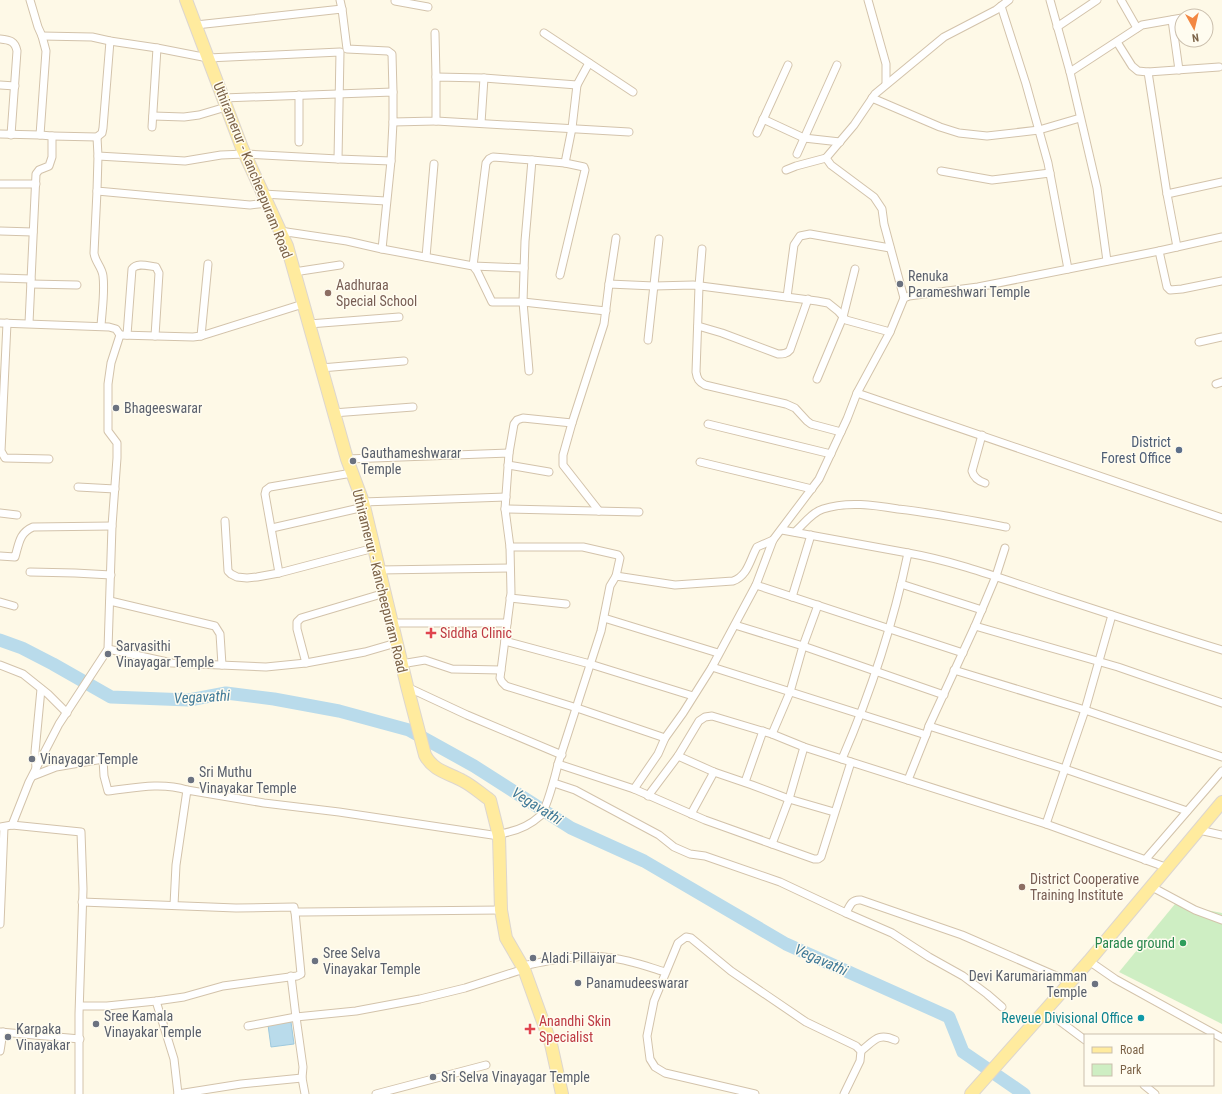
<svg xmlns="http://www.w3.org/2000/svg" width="1222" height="1094" viewBox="0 0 1222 1094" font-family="'Roboto Condensed',sans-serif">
  <rect width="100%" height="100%" fill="#fef9e7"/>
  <path fill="#ceeec3" d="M1175,904L1222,913V1024L1119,972Z"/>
  <path fill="#b9dbeb" stroke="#9ec9de" d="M291,1022L294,1044L271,1047L268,1025Z"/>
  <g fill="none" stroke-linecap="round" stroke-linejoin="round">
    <path stroke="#b9dbeb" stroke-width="13" d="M0,640L22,648L53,664L111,697L189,700L226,693L274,699L339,711L409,730L474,766L571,828L644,861L786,944L949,1017L963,1052L1024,1094"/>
    <g stroke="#d3c3ab" stroke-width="9">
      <g id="minor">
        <path d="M340,0L342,9"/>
        <path d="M868,0L886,64V84"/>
        <path d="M1050,0L1070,72"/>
        <path d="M1121,0L1137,28"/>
        <path d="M395,1L428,7"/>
        <path d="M1001,6L1026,84L1048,163L1068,269"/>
        <path d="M1192,16L1198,15"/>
        <path d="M1172,20L1179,70"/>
        <path d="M196,25L342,9L347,49L388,51L392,54L393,92"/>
        <path d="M1057,27L1097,0"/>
        <path d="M435,33L436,77"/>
        <path d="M544,33L633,92"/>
        <path d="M42,36L92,37L110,41L157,48L208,58L340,52L338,159L391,161"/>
        <path d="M0,39C10,40 15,41 17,51L11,135"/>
        <path d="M1117,42L1132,66L1138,71L1148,72L1167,194L1177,247"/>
        <path d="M1148,72L1219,67"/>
        <path d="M0,85L15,86"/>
        <path d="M577,85L589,63"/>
        <path d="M223,98L393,92V122L436,121V77L484,78L577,85L572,128L565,163L532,160L525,241L523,302L529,371"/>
        <path d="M872,98L940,127L959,133L987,136L1039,130L1080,118"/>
        <path d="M153,116L184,117L199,115L226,107"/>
        <path d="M763,119L804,138L840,142"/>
        <path d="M436,121L629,132"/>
        <path d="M481,123L484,78"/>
        <path d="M152,127L157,48"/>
        <path d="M757,133L788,65"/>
        <path d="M0,134L40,135L46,51L42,36L38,27L30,0"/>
        <path d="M52,136L97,137L102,133L103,128L110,41"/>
        <path d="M97,137L98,156L185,161L221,155L245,154L338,159"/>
        <path d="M299,142V95"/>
        <path d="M797,154L837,65"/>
        <path d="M98,156L97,191L250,205L268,203"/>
        <path d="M786,170L796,166L826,158"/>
        <path d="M941,171L992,180L1050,173"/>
        <path d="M0,184H36"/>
        <path d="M97,191L94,253C95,262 102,267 103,276C105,292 102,310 101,326"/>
        <path d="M263,194L386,201"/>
        <path d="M1167,194L1222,182"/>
        <path d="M0,231L33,232"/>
        <path d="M280,231L347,241L382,249L473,266L477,271L492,302H523L606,311"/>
        <path d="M382,249L391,161L393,122"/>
        <path d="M702,249L699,286L696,372C697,379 699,382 705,385L786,404L795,408L807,421L811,424L841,432"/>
        <path d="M1159,251L1167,287L1170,290L1182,289L1222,281"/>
        <path d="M426,257L434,164"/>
        <path d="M1107,261L1097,188L1070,72L1142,25L1182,18"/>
        <path d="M524,268L473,266L486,163L489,159L493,157L532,160"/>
        <path d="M294,272L340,265"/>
        <path d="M560,275L585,170L584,167L565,163"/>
        <path d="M0,278L31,279"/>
        <path d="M31,284L77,285"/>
        <path d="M609,284L616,238"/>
        <path d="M787,297L794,245L800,236L810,234L890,248"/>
        <path d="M904,298L884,224L882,209L874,197L831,165L826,158L854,125L875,94L944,37L996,10L1009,0"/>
        <path d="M0,323L109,327L116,329L120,335L111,363L108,384V431L117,443V458L112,526L108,649L59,724L29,782L12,825"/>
        <path d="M7,323L1,451L5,458L49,459"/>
        <path d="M29,323L36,174L39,170L49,166L52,157V136L40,135"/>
        <path d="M309,324L399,317"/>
        <path d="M698,326L722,333L778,354C783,354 787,354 790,350L808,299"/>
        <path d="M890,332L904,298L909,296L978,287L1159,251L1222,237"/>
        <path d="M120,335L193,337L201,336L303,304"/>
        <path d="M127,335L132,269C137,262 148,266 156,267L159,273L155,336"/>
        <path d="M201,336L208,264"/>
        <path d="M648,340L659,239"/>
        <path d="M1199,342L1222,337"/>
        <path d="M321,368L404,361"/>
        <path d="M817,379L843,317L855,269"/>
        <path d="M1216,384L1222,382"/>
        <path d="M857,393L1222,518"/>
        <path d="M333,413L413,407"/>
        <path d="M572,423L563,455V465L599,511"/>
        <path d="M708,424L831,454"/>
        <path d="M982,435L972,471C974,478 978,481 985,483"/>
        <path d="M509,453L514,424L517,420L523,418L572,423L604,324L609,284L654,286L693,285L817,301L828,303L838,311L846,320L890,332L857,393L847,419L819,479L773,540L756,585L712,667L683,713L665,738L658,754L634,789L705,820L772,844L789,799L804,747"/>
        <path d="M347,459L509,453L505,509L510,547L511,593L500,678L502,682L506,686L577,708L665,738"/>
        <path d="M700,462L812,489"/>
        <path d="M508,465L549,472"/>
        <path d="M78,487L115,489"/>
        <path d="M363,502L506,497"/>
        <path d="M505,509L639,512"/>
        <path d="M0,513L17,515"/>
        <path d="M225,521L228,571L231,574L237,577L247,578L257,577L279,573L374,548"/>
        <path d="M272,528L364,507"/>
        <path d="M782,530L908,553"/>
        <path d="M795,532C804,524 811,513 823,509C847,501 874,505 898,509C935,513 970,520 1006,527"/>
        <path d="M510,547H583L618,555L620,558L616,576"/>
        <path d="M0,556L15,557C19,544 19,533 33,527L112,526"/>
        <path d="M379,570L510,568"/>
        <path d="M30,572L75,573L111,575"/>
        <path d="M279,573L265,494L266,490L270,487L352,473"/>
        <path d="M901,584L982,610"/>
        <path d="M756,585L963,653"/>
        <path d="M792,597L811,535"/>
        <path d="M510,598L566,604"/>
        <path d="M110,601L215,626L220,634L222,665"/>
        <path d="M0,602L14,606"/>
        <path d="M604,618L718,653"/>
        <path d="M392,623H507"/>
        <path d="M735,625L803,646L944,695"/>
        <path d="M975,626L1118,667L1222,703"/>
        <path d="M505,641L590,664L693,696"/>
        <path d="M108,649L172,663L266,667L306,663L365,652L396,643"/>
        <path d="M306,663L297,629V622L301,618L385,593"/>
        <path d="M401,664L425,660L452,669L501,670"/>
        <path d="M0,665L23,674L48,694L67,713"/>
        <path d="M712,667L926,735L929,726L1065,769L1187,811"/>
        <path d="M954,670L1085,710L1222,757"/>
        <path d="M407,687L467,715L562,755"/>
        <path d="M929,726L975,626L996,576L1005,548"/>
        <path d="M772,734L790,692L803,646L818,605"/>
        <path d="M678,756L714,772L752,785L789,799L834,812"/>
        <path d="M842,759C871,692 893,625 908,553C959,562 1008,581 1057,597C1112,615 1167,633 1222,650"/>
        <path d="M558,764L634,789"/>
        <path d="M36,769L35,752L41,689"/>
        <path d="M33,776L56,767L103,759L104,776L108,791C134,788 161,782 187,790"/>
        <path d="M908,780L926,735"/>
        <path d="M745,782L763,731"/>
        <path d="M554,783L575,790L659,835L674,847L690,854L705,856L780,882L846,913C850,905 852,899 861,900L962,935L1070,982"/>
        <path d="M648,796L678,756L699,721L705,717L712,716L772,734L804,747L1046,824L1168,868"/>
        <path d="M691,814L714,772"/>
        <path d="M1046,824L1085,710L1112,615"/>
        <path d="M0,827L12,825L81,832L83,889L79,1014V1094"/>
        <path d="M1199,830L1222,835"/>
        <path d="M498,834C514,832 528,827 540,816C546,811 556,773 558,764L601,631L610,586L616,576L675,585L733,581C748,576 750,559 757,547L773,540"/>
        <path d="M772,844L814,859H818L821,857L851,762"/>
        <path d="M1145,860L1222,771"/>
        <path d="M1152,887L1195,910L1222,920"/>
        <path d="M82,902L236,908L294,907L295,912H303L501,910"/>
        <path d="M174,905L176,865L187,790L264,803L339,812L499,836"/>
        <path d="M846,913L892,933L929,957L963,976L987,994L1002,1007"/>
        <path d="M0,924L4,827"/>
        <path d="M1089,961L1115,979L1222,1038"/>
        <path d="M523,966C551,960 583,953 612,958C630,960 648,967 665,972"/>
        <path d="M291,976L296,1017L303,1067L302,1078L305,1094"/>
        <path d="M156,1001L174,1059L178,1094"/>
        <path d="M80,1006H107L156,1001L184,997L223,986L297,976L301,974L295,912"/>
        <path d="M1045,1010L1085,1040"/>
        <path d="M248,1026L296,1017L356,1011L420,999L465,988L524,969"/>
        <path d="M0,1032L80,1039"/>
        <path d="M0,1051L3,1032"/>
        <path d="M861,1051C874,1041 878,1032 895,1040"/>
        <path d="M1144,1085L1155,1094"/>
        <path d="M178,1094L241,1084L302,1078"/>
        <path d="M376,1094L486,1065"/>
        <path d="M755,1094L665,1073L655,1067L650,1059L647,1036L654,1001L678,943L686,937L691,938L731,971L806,1022L856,1046L861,1051L860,1061L844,1094"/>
      </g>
    </g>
    <g stroke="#ddd6cf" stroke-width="14">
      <g id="primary">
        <path d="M186,0L242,148L287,246L347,459L363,502L407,686L425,755C433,771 449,773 463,781C473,786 481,794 490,800L499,836L501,910L506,938L524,969L551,1044L562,1094"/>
        <path d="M971,1094L1089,961L1222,802"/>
      </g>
    </g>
    <use href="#minor" stroke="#fff" stroke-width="7"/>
    <use href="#primary" stroke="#ffeb9e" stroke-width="12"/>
  </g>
  <g fill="#6b7280" stroke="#fffcf0" stroke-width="1.5">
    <circle cx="900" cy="284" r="4"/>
    <circle cx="116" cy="408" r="4"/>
    <circle cx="353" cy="461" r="4"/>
    <circle cx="108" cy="654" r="4"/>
    <circle cx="32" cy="759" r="4"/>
    <circle cx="191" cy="780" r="4"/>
    <circle cx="533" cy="958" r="4"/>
    <circle cx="315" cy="961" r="4"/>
    <circle cx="578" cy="983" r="4"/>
    <circle cx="1095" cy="984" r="4"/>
    <circle cx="96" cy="1024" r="4"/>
    <circle cx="8" cy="1037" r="4"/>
    <circle cx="433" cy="1077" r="4"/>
  </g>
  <g fill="#8d6e63" stroke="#fffcf0" stroke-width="1.5">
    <circle cx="328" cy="293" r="4"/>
    <circle cx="1022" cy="887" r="4"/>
  </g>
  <circle fill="#5c6f8a" stroke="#fffcf0" stroke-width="1.5" cx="1179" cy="450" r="4"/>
  <g fill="#e0444e" stroke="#fffcf0" stroke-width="1.5">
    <path d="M429 627h4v4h4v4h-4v4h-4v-4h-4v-4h4z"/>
    <path d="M528 1023h4v4h4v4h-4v4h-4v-4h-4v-4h4z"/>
  </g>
  <circle fill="#2e9e5b" stroke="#fffcf0" stroke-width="1.5" cx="1183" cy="943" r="4"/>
  <circle fill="#0f9aa8" stroke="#fffcf0" stroke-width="1.5" cx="1141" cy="1018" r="4"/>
  <g text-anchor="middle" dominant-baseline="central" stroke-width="3" stroke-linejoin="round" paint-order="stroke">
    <g font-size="14" fill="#7c6348" stroke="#fffcf0">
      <text transform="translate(253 170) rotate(68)">Uthiramerur - Kancheepuram Road</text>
      <text transform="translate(380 581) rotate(76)">Uthiramerur - Kancheepuram Road</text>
    </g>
    <g font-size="14" fill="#5b616d" stroke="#fffcf0" text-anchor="start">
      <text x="908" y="276">Renuka<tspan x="908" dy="16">Parameshwari Temple</tspan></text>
      <text x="124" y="408">Bhageeswarar</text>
      <text x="361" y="453">Gauthameshwarar<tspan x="361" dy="16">Temple</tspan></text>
      <text x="116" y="646">Sarvasithi<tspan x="116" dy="16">Vinayagar Temple</tspan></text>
      <text x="40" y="759">Vinayagar Temple</text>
      <text x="199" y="772">Sri Muthu<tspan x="199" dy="16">Vinayakar Temple</tspan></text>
      <text x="323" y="953">Sree Selva<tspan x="323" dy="16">Vinayakar Temple</tspan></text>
      <text x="541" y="958">Aladi Pillaiyar</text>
      <text x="1087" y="976" text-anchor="end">Devi Karumariamman<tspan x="1087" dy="16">Temple</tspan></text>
      <text x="586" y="983">Panamudeeswarar</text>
      <text x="104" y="1016">Sree Kamala<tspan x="104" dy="16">Vinayakar Temple</tspan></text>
      <text x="16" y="1029">Karpaka<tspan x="16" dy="16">Vinayakar</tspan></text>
      <text x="441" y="1077">Sri Selva Vinayagar Temple</text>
    </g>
    <g font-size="14" fill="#785e54" stroke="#fffcf0" text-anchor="start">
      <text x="336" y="285">Aadhuraa<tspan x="336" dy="16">Special School</tspan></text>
      <text x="1030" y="879">District Cooperative<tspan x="1030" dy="16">Training Institute</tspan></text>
    </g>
    <g font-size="14" fill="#4e5e75" stroke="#fffcf0" text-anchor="end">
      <text x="1171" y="442">District<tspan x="1171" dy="16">Forest Office</tspan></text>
    </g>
    <g font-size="14" fill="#be3a42" stroke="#fffcf0" text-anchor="start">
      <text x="440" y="633">Siddha Clinic</text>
      <text x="539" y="1021">Anandhi Skin<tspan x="539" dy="16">Specialist</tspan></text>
    </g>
    <g font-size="14" fill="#27864d" stroke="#fffcf0" text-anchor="end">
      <text x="1175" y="943">Parade ground</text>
    </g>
    <g font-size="14" fill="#0d838f" stroke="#fffcf0" text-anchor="end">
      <text x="1133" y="1018">Reveue Divisional Office</text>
    </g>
    <g font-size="15" font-style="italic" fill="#427b99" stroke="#fffcf0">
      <text transform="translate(202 697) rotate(-3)">Vegavathi</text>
      <text transform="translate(537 806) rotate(32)">Vegavathi</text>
      <text transform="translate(821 960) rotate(24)">Vegavathi</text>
    </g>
  </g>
  <rect x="1084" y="1034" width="130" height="52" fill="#fffcf0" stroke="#cbbfad"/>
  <rect x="1092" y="1047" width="20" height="6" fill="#ffeb9e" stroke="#cbbfad"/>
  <text x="1120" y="1054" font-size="12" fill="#7c6348">Road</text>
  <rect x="1092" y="1064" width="20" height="12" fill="#ceeec3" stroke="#cbbfad"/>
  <text x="1120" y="1074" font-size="12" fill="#7c6348">Park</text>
  <g transform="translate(1194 28) rotate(172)"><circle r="19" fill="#fffcf0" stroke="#cbbfad"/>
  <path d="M0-3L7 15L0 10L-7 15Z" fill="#f38741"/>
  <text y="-6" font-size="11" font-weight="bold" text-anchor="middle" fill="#7c6348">N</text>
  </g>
</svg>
